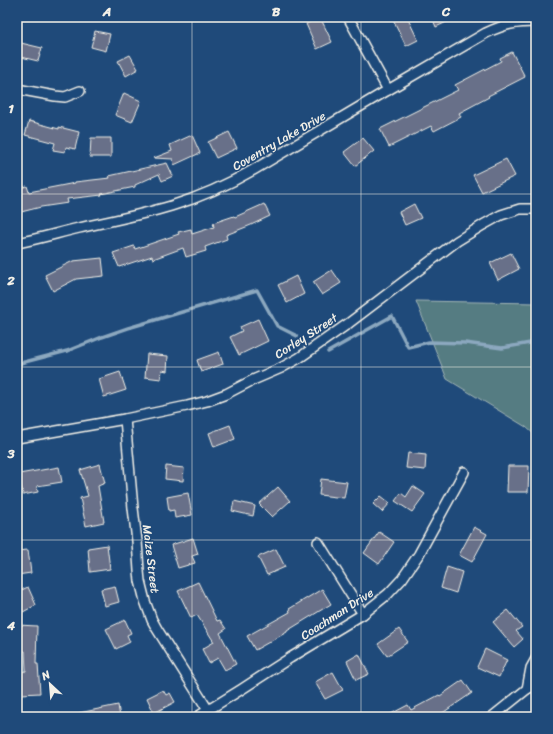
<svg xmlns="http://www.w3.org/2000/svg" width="553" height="734" viewBox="0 0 553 734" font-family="Sriracha,sans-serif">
  <rect width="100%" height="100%" fill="#1f4a7a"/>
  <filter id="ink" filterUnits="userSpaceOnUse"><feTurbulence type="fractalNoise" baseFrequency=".025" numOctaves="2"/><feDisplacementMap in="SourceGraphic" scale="8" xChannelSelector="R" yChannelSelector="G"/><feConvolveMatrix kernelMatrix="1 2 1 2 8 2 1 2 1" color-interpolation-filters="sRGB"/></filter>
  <g filter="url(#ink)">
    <path fill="#547b82" stroke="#a4b6b5" d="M416,301L536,303V436L526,427L447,379Z"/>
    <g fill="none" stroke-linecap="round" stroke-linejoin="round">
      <g stroke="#8ca8bf" stroke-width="3.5">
        <path d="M328,352L392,316L408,347L429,342L465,343L502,348L536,342"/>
        <path d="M17,364L67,351L102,337L128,328L199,307L257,290L277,326L297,336"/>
      </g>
    </g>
    <g fill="#676f89" stroke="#f4f1e8">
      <path d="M320,17L332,42L317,49L306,24Z"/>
      <path d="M392,17H407L418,40L406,46Z"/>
      <path d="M432,17H457L436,27Z"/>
      <path d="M95,31L110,34L106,51L91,47Z"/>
      <path d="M21,43L42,48L38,61L17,56Z"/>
      <path d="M512,52L525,77L488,96L489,97L459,113L461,117L434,131L431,126L389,147L380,129L458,90L455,85L476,74L501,61L500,58Z"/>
      <path d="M130,55L138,69L126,76L118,61Z"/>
      <path d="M124,93L141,101L132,122L115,115Z"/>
      <path d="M29,121L59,129V127L79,132L75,149L66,147L65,152L53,150L55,143L25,135Z"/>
      <path d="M229,132L237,148L216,158L208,142Z"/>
      <path d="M192,135L200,153L174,165L173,159L154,158L172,151L170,145Z"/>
      <path d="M91,138H111V157H90Z"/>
      <path d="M363,138L374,151L355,166L344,152Z"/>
      <path d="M506,159L515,176L482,192L473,175Z"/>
      <path d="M167,163L173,176L162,181L159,174L135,185V187L101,194L102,195L67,199L68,203L41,207L17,213V189L27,186L29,192L75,183V182L110,178L109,176Z"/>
      <path d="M264,204L270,216L251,225L226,235L227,239L205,247L206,251L186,257L183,248L153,259L152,256L119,267L113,253L134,246L135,249L179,234L178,232L191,229L192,234L214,227L213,223L234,216L235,217Z"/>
      <path d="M414,204L421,218L405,225L399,212Z"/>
      <path d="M511,253L519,269L498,280L490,263Z"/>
      <path d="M102,258L104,276L76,279L53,291L45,275L73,261Z"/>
      <path d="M332,270L341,283L322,295L313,282Z"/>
      <path d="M296,276L304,294L287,303L278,285Z"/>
      <path d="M258,319L268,341L239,355L230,337L242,331L240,327Z"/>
      <path d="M219,352L223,364L201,372L197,360Z"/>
      <path d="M147,354L168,356L167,371L162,370L161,379L145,377Z"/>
      <path d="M120,372L126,390L104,397L99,379Z"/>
      <path d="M230,425L235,439L214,447L209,433Z"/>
      <path d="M408,453L426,455L425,470L406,468Z"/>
      <path d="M100,464L105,483L98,486L104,522L86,526L80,498L88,496L80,470Z"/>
      <path d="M166,466L184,468L183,481L165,479Z"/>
      <path d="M508,466H529L528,492H507Z"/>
      <path d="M59,467L62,482L37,486L38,492L23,495L19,474Z"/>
      <path d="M321,479L347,482L344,498L319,495Z"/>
      <path d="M413,486L425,494L412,512L395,501L401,493L406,497Z"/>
      <path d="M278,487L290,501L272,517L259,504Z"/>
      <path d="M188,493L192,515L175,518L174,510L169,511L167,497Z"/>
      <path d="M381,496L390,503L382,512L373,504Z"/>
      <path d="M234,501L255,506L253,516L232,511Z"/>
      <path d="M474,527L487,534L472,562L459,555Z"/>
      <path d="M379,532L394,542L379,564L364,553Z"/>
      <path d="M193,538L198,554L192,556L195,563L178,568L171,545Z"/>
      <path d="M107,545L110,569L90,572L88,548Z"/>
      <path d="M276,549L285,567L267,575L258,557Z"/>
      <path d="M28,550L31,573L17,575V551Z"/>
      <path d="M447,567L462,572L456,593L441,588Z"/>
      <path d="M198,582L217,621L220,620L226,629L220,633L236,664L225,670L218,658L209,663L202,649L214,642L197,615L191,618L178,591Z"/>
      <path d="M115,586L119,602L105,606L101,589Z"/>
      <path d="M28,587L36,605L23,612L17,600V592Z"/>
      <path d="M322,589L331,604L287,631V632L255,650L247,636L290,612L289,609Z"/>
      <path d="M508,610L522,627L516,631L523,639L514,647L493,622Z"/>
      <path d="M125,620L131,633L127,635L130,642L116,649L106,629Z"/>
      <path d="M18,625L37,626L36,664H38L40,693L21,694L20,672L26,671L25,651H17Z"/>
      <path d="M399,629L408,642L387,656L378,644Z"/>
      <path d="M485,649L507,660L499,677L477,667Z"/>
      <path d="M359,654L369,674L356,680L347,661Z"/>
      <path d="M333,672L343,690L325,699L315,682Z"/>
      <path d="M463,680L472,693L444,712L436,717H385L408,705L411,710L439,695L440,696Z"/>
      <path d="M163,690L166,695L170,693L175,702L154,713L147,698Z"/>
      <path d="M118,705L120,717H80L79,713Z"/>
    </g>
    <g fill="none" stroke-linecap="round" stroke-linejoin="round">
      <g stroke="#f4f1e8" stroke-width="12">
        <g id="street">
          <path d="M348,17L388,90"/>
          <path d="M17,89L55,96L65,97L80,91"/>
          <path d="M17,243C38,239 58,233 79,228C110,221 141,215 171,206C201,197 229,184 255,169L388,90L486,33C505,24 516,22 536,22"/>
          <path d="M125,419L133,508L137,541L139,571L140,581L145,601L152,620L157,629L208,710"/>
          <path d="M17,438L125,419L187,406L207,401L226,394L253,380L281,368L299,358L349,323L457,241L483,225L501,215L520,209H536"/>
          <path d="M318,542L363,614"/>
          <path d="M527,689L531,668L536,659"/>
          <path d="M197,717L242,689L290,658L363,614L388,594L402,579L419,554L464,472"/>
          <path d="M492,717L527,689L536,685"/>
        </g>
      </g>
      <use href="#street" stroke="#1f4a7a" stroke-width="9"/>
    </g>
  </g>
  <path fill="none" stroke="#f4f1e8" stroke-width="1" stroke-opacity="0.55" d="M192,17V717M361,17V717M17,194H536M17,367H536M17,540H536"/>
  <g text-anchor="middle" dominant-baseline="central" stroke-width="3" stroke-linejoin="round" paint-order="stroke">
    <g font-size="12" fill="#f4f1e8" stroke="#1f4a7a">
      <text transform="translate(279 141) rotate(-30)">Coventry Lake Drive</text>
      <text transform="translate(306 336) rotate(-33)">Corley Street</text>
      <text transform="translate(151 559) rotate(83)">Maize Street</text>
      <text transform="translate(337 614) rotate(-33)">Coachman Drive</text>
    </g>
  </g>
  <rect width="553" height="734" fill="none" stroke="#1f4a7a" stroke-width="44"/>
  <g transform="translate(50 684) rotate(334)" stroke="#1f4a7a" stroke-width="3" paint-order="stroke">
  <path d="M0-3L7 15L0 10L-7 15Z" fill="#f4f1e8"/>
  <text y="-6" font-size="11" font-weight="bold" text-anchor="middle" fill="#f4f1e8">N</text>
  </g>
  <rect x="22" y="22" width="509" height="690" fill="none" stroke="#f4f1e8" stroke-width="1.5"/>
  <g font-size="13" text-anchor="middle" font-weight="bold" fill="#f4f1e8">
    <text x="107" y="16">A</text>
    <text x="276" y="16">B</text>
    <text x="446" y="16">C</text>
    <text x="11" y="113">1</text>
    <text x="11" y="285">2</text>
    <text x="11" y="458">3</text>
    <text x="11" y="630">4</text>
  </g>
</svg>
